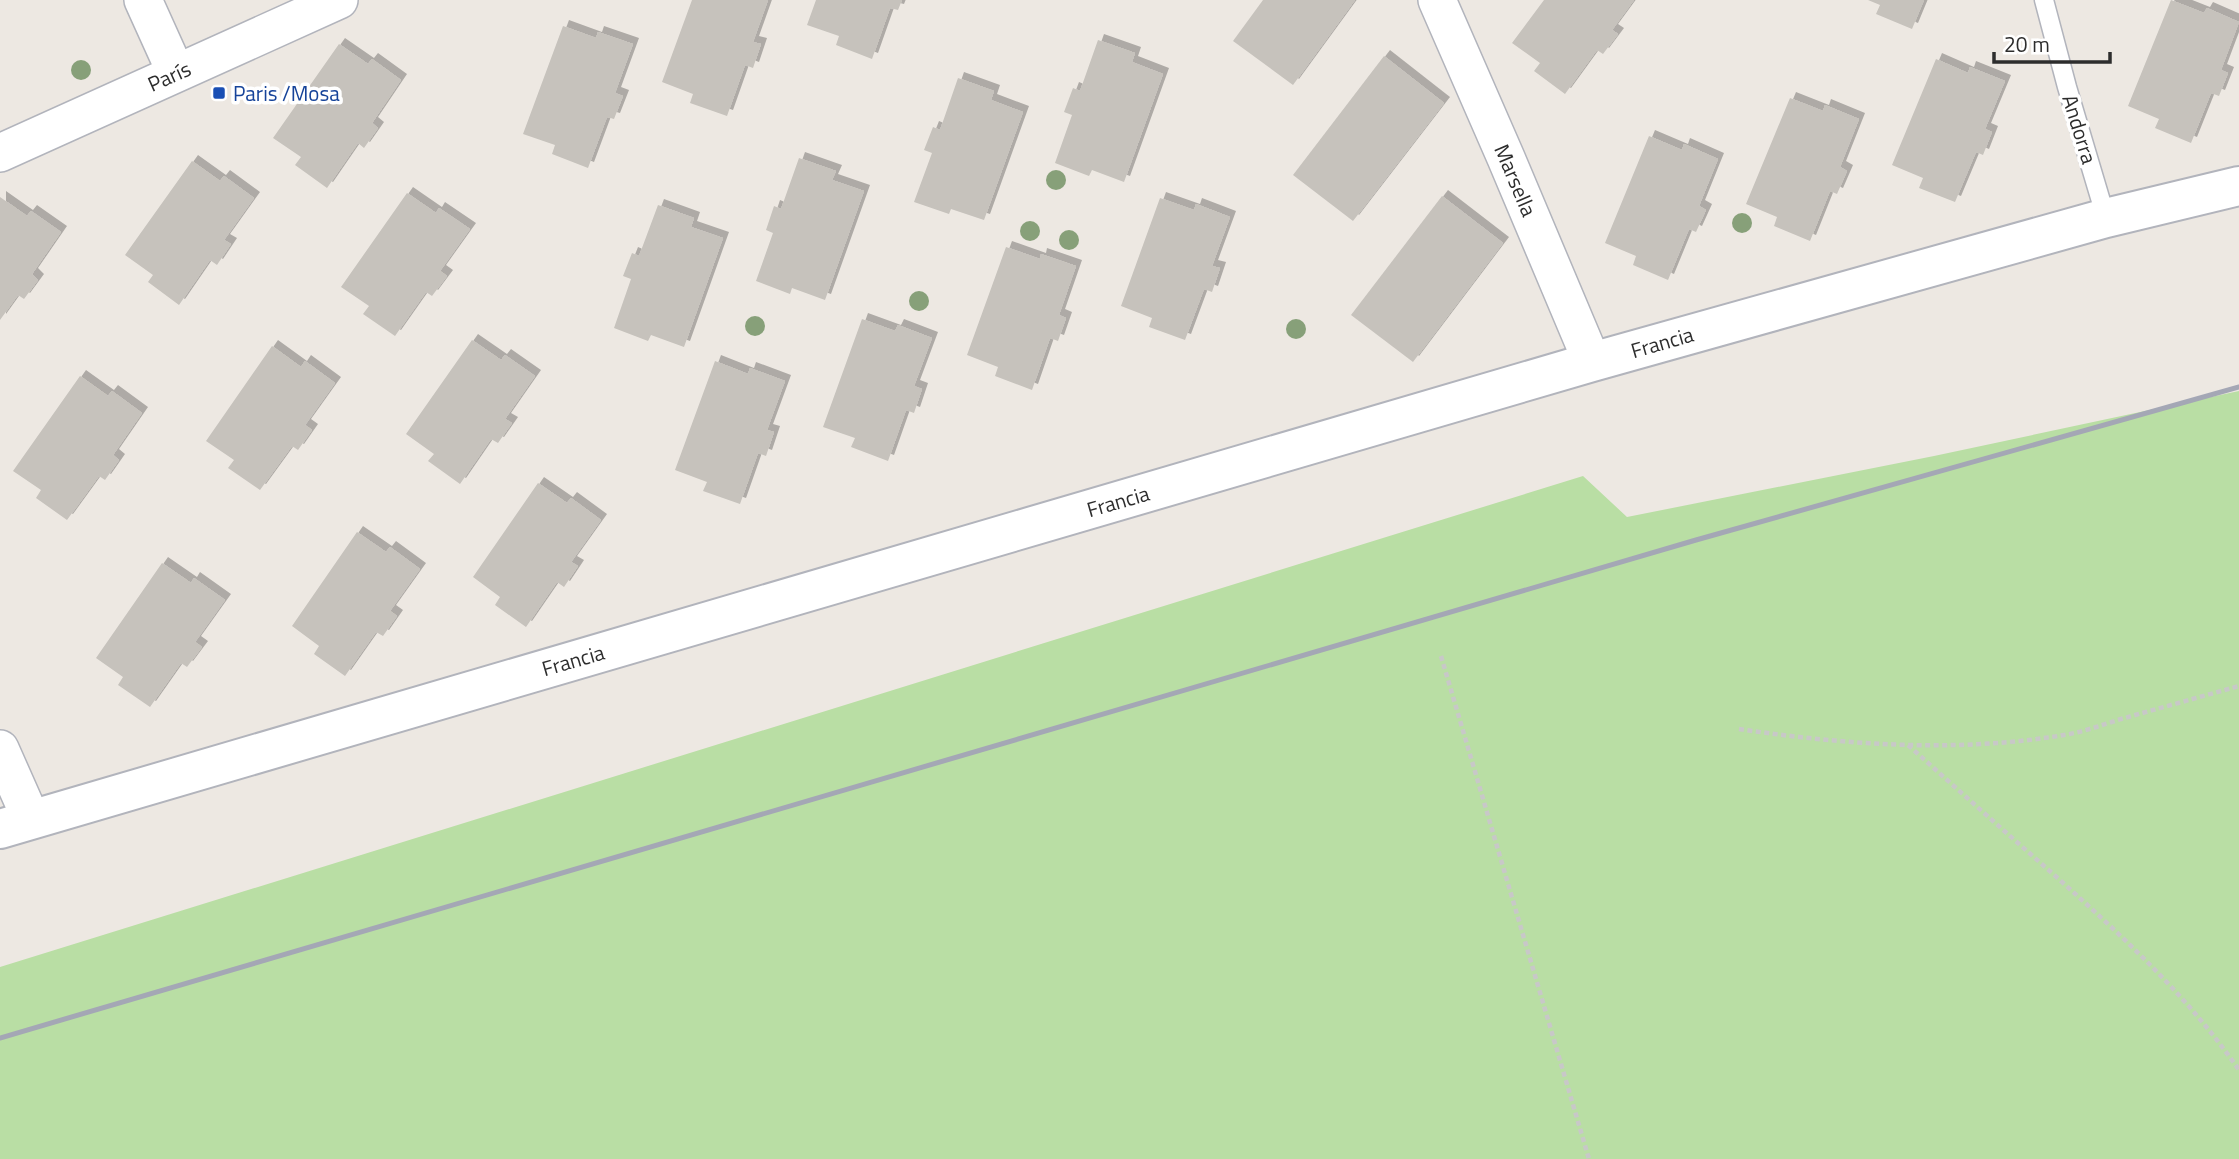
<svg xmlns="http://www.w3.org/2000/svg" width="2239" height="1159" viewBox="0 0 2239 1159" font-family="'Titillium Web',sans-serif">
  <defs>
    <filter id="shadow"><feDropShadow dx="6" dy="-6" stdDeviation="0" flood-color="#0004"/></filter>
  </defs>
  <rect width="100%" height="100%" fill="#ede8e2"/>
  <path fill="#b9dea4" d="M2239,391V1159H0V967L1583,476L1627,517L1934,456Z"/>
  <g fill="#c6c2bc" filter="url(#shadow)">
    <path d="M692,0H768L753,42L761,44L753,68L745,65L727,116L690,103L693,94L662,82Z"/>
    <path d="M816,0H902L898,10L890,8L872,59L836,45L839,36L807,25Z"/>
    <path d="M1263,0H1355L1293,85L1233,41Z"/>
    <path d="M1544,0H1634L1612,30L1618,34L1603,54L1597,50L1565,94L1534,71L1540,63L1512,43Z"/>
    <path d="M1868,0H1924L1912,29L1876,14L1880,5Z"/>
    <path d="M2171,0L2204,13L2207,8L2239,22L2221,70L2228,73L2219,96L2211,93L2191,143L2155,128L2159,119L2128,106Z"/>
    <path d="M563,26L596,38L598,32L633,44L615,93L623,96L614,119L607,117L588,168L552,154L555,145L523,134Z"/>
    <path d="M1098,40L1135,53L1132,62L1163,74L1124,182L1092,170L1089,176L1055,163L1072,115L1064,112L1073,88L1080,91Z"/>
    <path d="M339,44L368,64L372,59L401,80L372,123L378,128L364,148L358,143L327,188L295,165L301,157L273,138Z"/>
    <path d="M1384,56L1444,103L1353,221L1293,175Z"/>
    <path d="M1936,59L1968,73L1970,67L2005,81L1985,129L1992,132L1983,155L1976,152L1955,202L1919,188L1923,178L1892,165Z"/>
    <path d="M958,78L994,91L991,100L1023,112L984,220L951,209L949,214L914,202L932,153L924,150L933,127L940,130Z"/>
    <path d="M1790,98L1823,111L1825,105L1859,119L1840,167L1847,171L1837,194L1830,191L1810,241L1774,226L1777,217L1746,204Z"/>
    <path d="M1649,136L1682,150L1684,144L1718,159L1699,206L1706,210L1696,232L1689,229L1668,280L1633,265L1636,256L1605,243Z"/>
    <path d="M799,158L836,171L832,180L864,191L825,300L792,288L790,294L756,281L773,233L766,230L774,206L781,209Z"/>
    <path d="M192,161L220,181L224,176L254,198L224,240L231,244L217,265L210,260L179,305L148,282L153,275L125,255Z"/>
    <path d="M407,193L436,213L439,208L470,229L440,271L447,276L432,296L426,292L395,336L363,314L369,306L341,287Z"/>
    <path d="M1442,196L1503,243L1413,362L1351,315Z"/>
    <path d="M0,197L27,216L31,211L61,232L32,274L38,280L24,299L18,295L0,320Z"/>
    <path d="M1160,198L1194,210L1196,204L1230,217L1212,266L1220,268L1212,292L1204,289L1185,340L1149,327L1152,318L1121,306Z"/>
    <path d="M658,205L694,218L691,227L723,238L684,347L651,335L648,341L614,328L631,279L623,276L632,253L639,256Z"/>
    <path d="M1006,247L1040,259L1041,254L1076,266L1059,315L1066,318L1058,341L1050,338L1032,390L995,376L998,367L967,355Z"/>
    <path d="M862,319L895,331L898,325L932,338L914,386L922,389L914,413L906,410L888,461L851,447L855,438L823,427Z"/>
    <path d="M472,340L501,360L505,355L535,376L505,419L512,423L498,443L491,439L460,484L428,461L434,454L406,434Z"/>
    <path d="M272,346L301,367L305,361L335,383L305,425L312,430L298,450L292,446L260,490L228,468L234,460L206,441Z"/>
    <path d="M715,361L748,374L750,368L785,381L767,430L774,432L766,456L758,453L740,504L703,491L707,482L675,470Z"/>
    <path d="M80,376L108,396L112,391L142,413L113,455L119,460L105,480L99,476L67,520L36,498L41,490L13,471Z"/>
    <path d="M538,483L567,503L571,498L601,520L571,562L578,566L564,587L557,582L526,627L495,605L500,597L473,577Z"/>
    <path d="M357,532L386,552L390,547L420,569L390,611L397,616L383,636L376,632L345,676L314,654L319,646L292,626Z"/>
    <path d="M162,563L191,583L194,578L225,600L195,642L202,647L187,667L181,663L150,707L118,685L123,677L96,658Z"/>
  </g>
  <g fill="none" stroke-linecap="round" stroke-linejoin="round">
    <g stroke="#b2b4bc" stroke-width="21">
      <path id="lane" d="M2044,0L2067,87L2106,218"/>
    </g>
    <g stroke="#b2b4bc" stroke-width="40">
      <g id="street">
        <path d="M143,0L176,73"/>
        <path d="M1437,0L1506,158L1592,362"/>
        <path d="M0,153L339,0"/>
        <path d="M0,749L31,819"/>
      </g>
    </g>
    <g stroke="#b2b4bc" stroke-width="42">
      <path id="secondary" d="M0,829L1592,362L2106,218L2239,186"/>
    </g>
    <g stroke="#c8c8c8" stroke-width="4.5" stroke-dasharray="5 3.5" stroke-linecap="butt">
      <path d="M1441,656L1589,1159"/>
      <path d="M1739,729C1846,745 1957,753 2064,735C2083,732 2102,725 2121,719C2160,708 2200,697 2239,686"/>
      <path d="M1908,745C1956,788 2004,831 2052,873C2121,935 2186,994 2239,1070"/>
    </g>
    <use href="#lane" stroke="#fff" stroke-width="18"/>
    <use href="#street" stroke="#fff" stroke-width="37"/>
    <use href="#secondary" stroke="#fff" stroke-width="38"/>
    <path stroke="#a4a7b5" stroke-width="5" d="M0,1038L1696,540L2239,387"/>
  </g>
  <g fill="#87a079">
    <circle cx="81" cy="70" r="10"/>
    <circle cx="1056" cy="180" r="10"/>
    <circle cx="1742" cy="223" r="10"/>
    <circle cx="1030" cy="231" r="10"/>
    <circle cx="1069" cy="240" r="10"/>
    <circle cx="919" cy="301" r="10"/>
    <circle cx="755" cy="326" r="10"/>
    <circle cx="1296" cy="329" r="10"/>
  </g>
  <rect fill="#1a4fb4" stroke="#fff" stroke-width="2.5" x="212" y="86" width="14" height="14" rx="3.5"/>
  <g text-anchor="middle" dominant-baseline="central" stroke-width="7" stroke-linejoin="round" paint-order="stroke">
    <g font-size="21" fill="#2d2d2d" stroke="#fff">
      <text transform="translate(169 76) rotate(-24)">París</text>
      <text transform="translate(2080 129) rotate(73)">Andorra</text>
      <text transform="translate(1516 180) rotate(67)">Marsella</text>
      <text transform="translate(1662 342) rotate(-16)">Francia</text>
      <text transform="translate(1118 501) rotate(-16)">Francia</text>
      <text transform="translate(573 660) rotate(-16)">Francia</text>
    </g>
    <g font-size="21" fill="#164399" stroke="#fff" text-anchor="start">
      <text x="233" y="93">Paris /Mosa</text>
    </g>
  </g>
  <path d="M1994 52v10h116v-10" fill="none" stroke="#2d2d2d" stroke-width="3.5"/>
  <text x="2004" y="52" font-size="21" fill="#2d2d2d" stroke="#ffffff" stroke-width="5" paint-order="stroke">20 m</text>
</svg>
